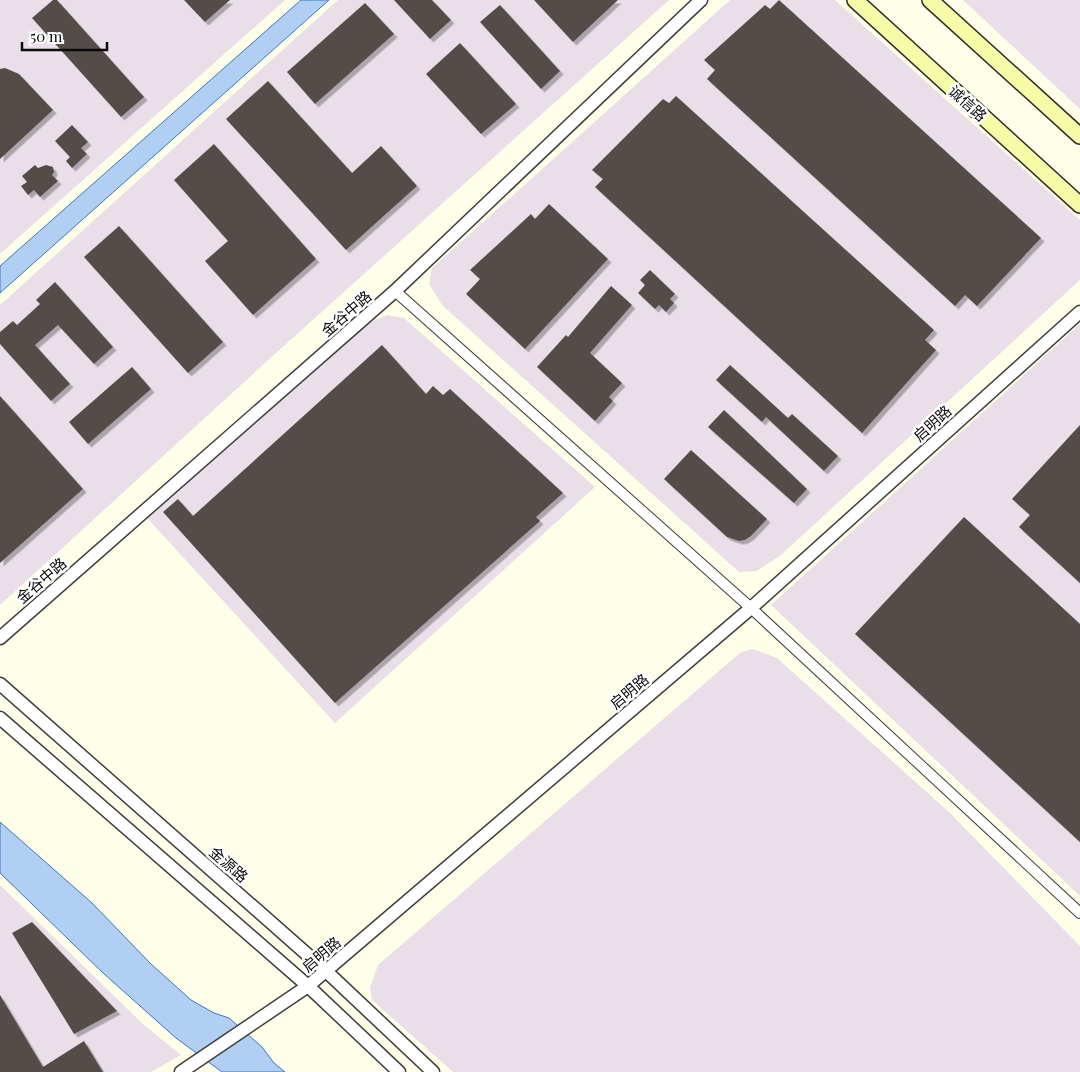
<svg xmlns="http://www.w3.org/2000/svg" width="1080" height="1072" viewBox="0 0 1080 1072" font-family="'Playfair Display','Noto Sans SC',serif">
  <defs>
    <filter id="shadow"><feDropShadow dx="3.5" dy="3.5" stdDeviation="0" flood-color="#0004"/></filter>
  </defs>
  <rect width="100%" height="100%" fill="#fefee9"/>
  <g fill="#eadfe9">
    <path d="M0,0H285L0,254Z"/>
    <path d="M338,0H669L266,362L0,605V305Z"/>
    <path d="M730,0H835L1080,220V280L781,555L757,571L739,572L442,305L429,284L432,268Z"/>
    <path d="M963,0H1080V109Z"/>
    <path d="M387,315L404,318L595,487L335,723L147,518L369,323Z"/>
    <path d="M1080,324V896L771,605Z"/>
    <path d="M753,649L777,658L949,812L1080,946V1072H453L372,1000L370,987L378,965L741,652Z"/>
    <path d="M0,885L144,1025L181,1055L151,1072H0Z"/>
  </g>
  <g fill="#b1cef3" stroke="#3b76c6">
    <path d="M301,0H329L0,293V266Z"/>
    <path d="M0,822L92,903L151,964L191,1000L214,1013L229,1018L262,1047L274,1063L285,1072H222L176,1038L103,973L0,873Z"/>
  </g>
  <g fill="#534e48" filter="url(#shadow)">
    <path d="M53,0H57L144,97L121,117L32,18Z"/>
    <path d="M184,0H230L205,22Z"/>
    <path d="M394,0H432L451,20L430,39Z"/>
    <path d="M534,0H618L573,42Z"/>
    <path d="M779,0L1041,238L977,306L965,295L955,306L707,79L715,70L704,60L765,5L770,9Z"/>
    <path d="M365,3L394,34L315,104L287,72Z"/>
    <path d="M500,5L560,71L541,89L480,22Z"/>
    <path d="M460,43L516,104L481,134L426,74Z"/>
    <path d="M5,68L19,74L53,110L0,159V69Z"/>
    <path d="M268,81L352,173L381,146L417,186L346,250L226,119Z"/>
    <path d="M676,96L934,330L925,340L936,350L862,433L595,187L603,179L592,170L663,99L669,103Z"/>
    <path d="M72,125L88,142L81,148L87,154L72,168L66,161L70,157L55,141Z"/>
    <path d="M214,144L316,259L253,315L205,261L228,241L174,180Z"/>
    <path d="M35,165L38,168L46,165L53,167L54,172L52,175L58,181L40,197L34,190L28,195L21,186L27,182L22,176Z"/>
    <path d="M549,204L608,259L525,349L466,294L480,279L470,270L531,214L535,219Z"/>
    <path d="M119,226L223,342L188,373L84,257Z"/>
    <path d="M650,270L675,294L670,299L674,303L666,312L659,305L655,309L638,293L645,285L640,280Z"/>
    <path d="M55,282L113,347L94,364L58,325L35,345L70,384L51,401L0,344V332L13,321L17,325L40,304L36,300Z"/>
    <path d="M611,286L632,305L590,353L622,383L609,397L613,401L595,421L537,367L566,335L568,337Z"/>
    <path d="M382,345L426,394L433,386L443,395L450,389L563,493L536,517L540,521L335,703L163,512L178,499L193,516Z"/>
    <path d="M730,365L788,418L792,414L838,456L824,471L766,417L762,422L716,380Z"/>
    <path d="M132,367L151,389L88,444L69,422Z"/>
    <path d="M0,396L83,489L0,563Z"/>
    <path d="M724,410L807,489L794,503L708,427Z"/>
    <path d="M1080,425V583L1019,527L1030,515L1012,499Z"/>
    <path d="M691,450L767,519L751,536L745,540L739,541L727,537L664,479Z"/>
    <path d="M964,517L1080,624V842L855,634Z"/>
    <path d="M32,922L117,1011L74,1034L12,933Z"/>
    <path d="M0,995L43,1067L84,1041L103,1072H0Z"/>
  </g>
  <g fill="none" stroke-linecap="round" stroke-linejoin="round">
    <g stroke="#3e3e3e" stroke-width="12">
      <path id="minor" d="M395,291L751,608L1080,913"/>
    </g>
    <g stroke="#3e3e3e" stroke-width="15">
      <g id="tertiary">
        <path d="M0,638L395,291L701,0"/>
        <path d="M0,684L326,971L433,1072"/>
        <path d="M0,718L308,986L399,1072"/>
        <path d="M181,1072L308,986L751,608L1080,312"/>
      </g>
    </g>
    <g stroke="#2d2d2d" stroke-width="18">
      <g id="secondary">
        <path d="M855,0L1080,205"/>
        <path d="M930,0L1080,136"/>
      </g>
    </g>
    <use href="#minor" stroke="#fff" stroke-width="10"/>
    <use href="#tertiary" stroke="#fff" stroke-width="12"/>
    <use href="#secondary" stroke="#f6fba7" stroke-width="15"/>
  </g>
  <g text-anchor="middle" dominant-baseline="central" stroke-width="5" stroke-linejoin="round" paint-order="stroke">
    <g font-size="15" fill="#0b0b0b" stroke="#fff">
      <text transform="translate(968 103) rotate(42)">诚信路</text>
      <text transform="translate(346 313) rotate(-41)">金谷中路</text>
      <text transform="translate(932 423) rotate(-42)">启明路</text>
      <text transform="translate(41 580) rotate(-41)">金谷中路</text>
      <text transform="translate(629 691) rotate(-40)">启明路</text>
      <text transform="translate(229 864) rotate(41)">金源路</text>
      <text transform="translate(321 954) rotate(-40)">启明路</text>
    </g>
  </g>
  <path d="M22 42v8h85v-8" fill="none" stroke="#0b0b0b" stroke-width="2.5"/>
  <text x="30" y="42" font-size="15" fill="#0b0b0b" stroke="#ffffff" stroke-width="4" paint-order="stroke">50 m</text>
</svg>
